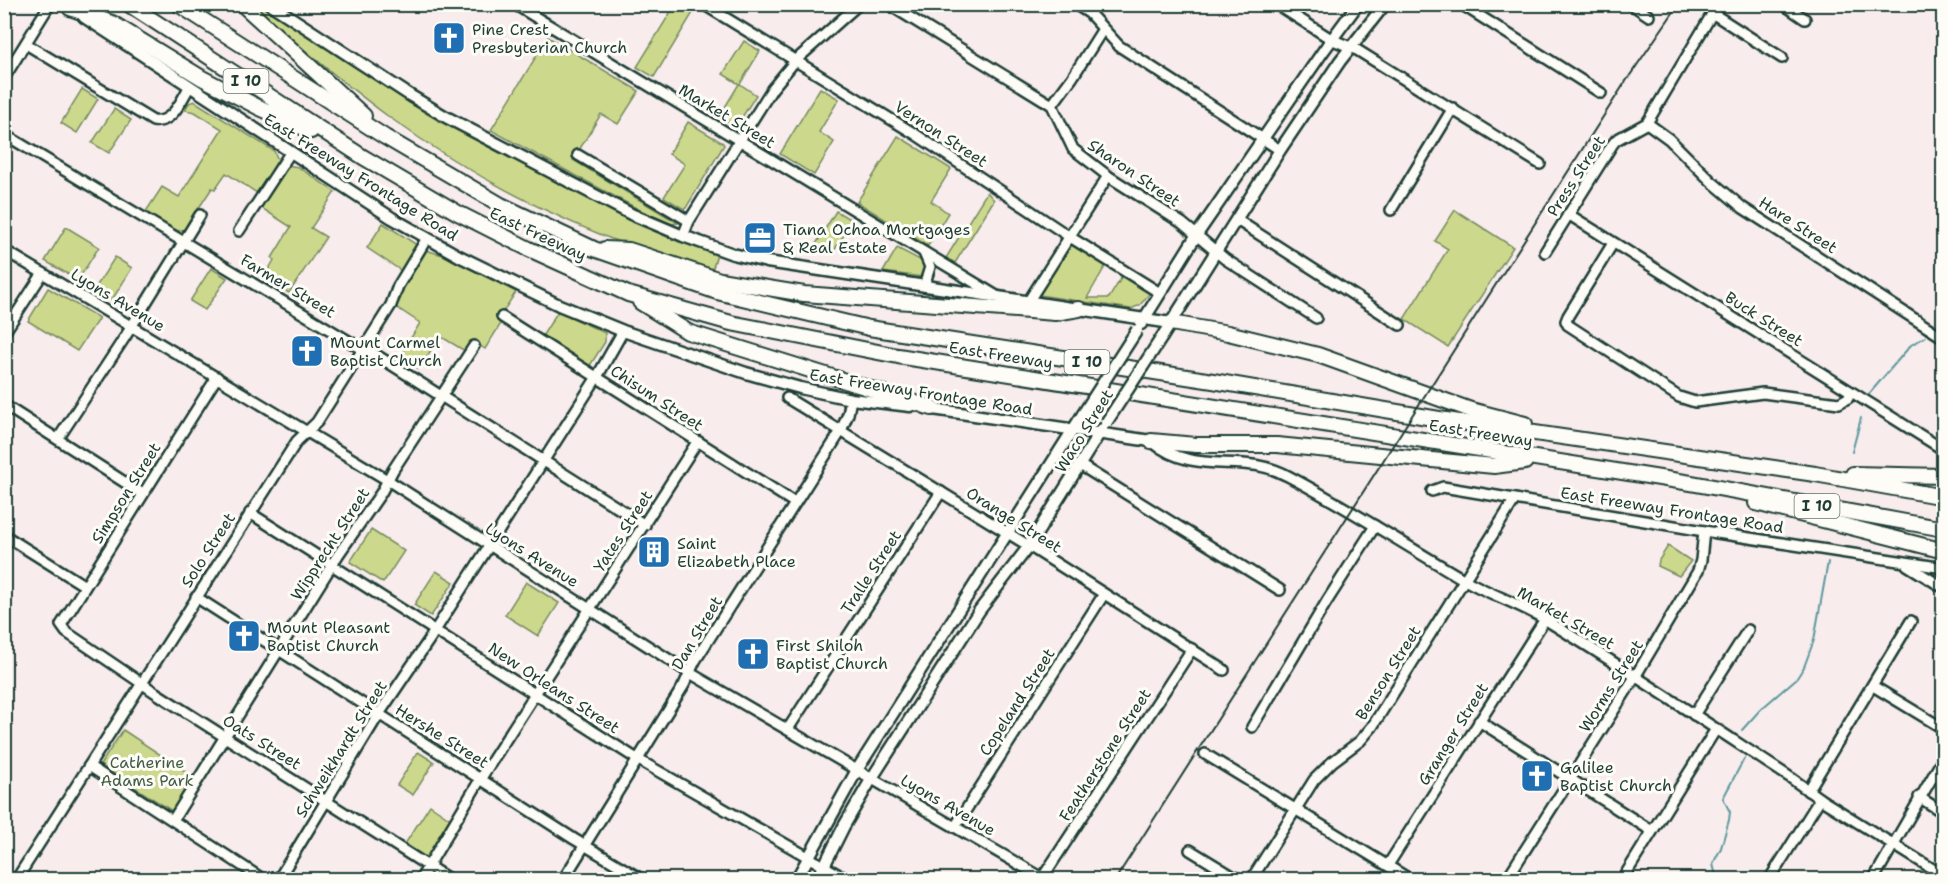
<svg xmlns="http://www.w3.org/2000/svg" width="1948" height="884" viewBox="0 0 1948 884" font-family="'Shantell Sans',sans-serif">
  <rect width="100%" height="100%" fill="#f8eced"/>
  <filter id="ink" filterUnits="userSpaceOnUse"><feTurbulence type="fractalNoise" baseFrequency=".0167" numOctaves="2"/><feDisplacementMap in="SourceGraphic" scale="12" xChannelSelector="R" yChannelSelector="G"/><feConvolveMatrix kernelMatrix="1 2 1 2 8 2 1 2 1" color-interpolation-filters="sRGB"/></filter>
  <g filter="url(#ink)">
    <g fill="#ccd98c" stroke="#768b60" stroke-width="1.5">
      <path d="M251,5H262L399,94L547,176L644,226L717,254L712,271C690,265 668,259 646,252C555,220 467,173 389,117C341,82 296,43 251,5Z"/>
      <path d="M675,5H684L694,11L654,77L637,67Z"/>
      <path d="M548,37L639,91L618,124L601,114L573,160L678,223L672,224L640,210L491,130Z"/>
      <path d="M744,41L760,51L740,84L756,95L736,127L719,117L739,84L723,74Z"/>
      <path d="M820,88L839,99L819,132L834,142L814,175L780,154Z"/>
      <path d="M82,89L98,99L77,133L61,123Z"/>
      <path d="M194,101L274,151L278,160L257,193L226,173L215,189L212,188L185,229L178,231L145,213L162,187L179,197L222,129L195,112L185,110L189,103Z"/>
      <path d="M114,109L131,120L109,153L92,143Z"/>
      <path d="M688,122L723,143L724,145L686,208L684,209L664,197L685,164L669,154Z"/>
      <path d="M898,136L951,169L931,201L948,213L928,246L857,202Z"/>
      <path d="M287,165L298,167L335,192L311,228L326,237L289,293L264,278L274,260L272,258L291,227L260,207Z"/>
      <path d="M987,192L994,200L955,263L946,258Z"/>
      <path d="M1455,210L1513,247L1448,347L1404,319L1448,249L1435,241Z"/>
      <path d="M836,211L853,221L832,254L816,244Z"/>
      <path d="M383,223L417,245L403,272L367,248Z"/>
      <path d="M66,227L99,247L78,280L45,261Z"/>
      <path d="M1071,243L1106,265L1087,298H1109L1123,275L1151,292L1140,305L1131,309L1039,295L1041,288Z"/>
      <path d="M897,248L924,262L926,266L923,277L883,272Z"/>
      <path d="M425,250L443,255L516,292L500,316L502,322L485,349L473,341L465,351L440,336L419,369L400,356L420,323L396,307L401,298L402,286Z"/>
      <path d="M115,257L132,268L112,300L94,290Z"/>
      <path d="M211,268L227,278L205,310L190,301Z"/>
      <path d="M48,288L99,318L77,351L28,321Z"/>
      <path d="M558,311L605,333V342L589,367L541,338Z"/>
      <path d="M371,530L404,551L383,583L350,562Z"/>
      <path d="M1668,546L1691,561L1679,576L1658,566L1659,560Z"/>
      <path d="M436,571L454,582L431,616L414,605Z"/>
      <path d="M526,582L559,603L538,636L505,615Z"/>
      <path d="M123,730L194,777L172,811L100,765Z"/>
      <path d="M418,752L434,762L413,795L397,785Z"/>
      <path d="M430,805L452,820L427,860L403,847Z"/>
    </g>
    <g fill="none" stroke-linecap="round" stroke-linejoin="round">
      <g stroke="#5d999c" stroke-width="2">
        <path d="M1869,394L1911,345L1925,337"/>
        <path d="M1852,452L1861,418"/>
        <path d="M1742,730L1760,710L1797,678L1804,667L1814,640L1828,562"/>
        <path d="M1717,880L1713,864L1721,848L1729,820L1730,812L1723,798L1744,759"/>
      </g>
      <g stroke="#1f3d34" stroke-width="14">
        <g id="minor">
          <path d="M514,4L995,295"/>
          <path d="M703,4L915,134L1070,237L1160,293"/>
          <path d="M888,4L1052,105L1073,149L1108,176L1182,223L1225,259L1316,318"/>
          <path d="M1075,4L1089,13L1119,46L1280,150"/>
          <path d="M1276,4L1331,39L1357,50L1540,164"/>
          <path d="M1461,4L1601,93"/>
          <path d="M1631,4L1649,16"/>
          <path d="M1783,4L1805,19"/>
          <path d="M1712,13L1782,58"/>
          <path d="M26,44L153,121C173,124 181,100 190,86"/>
          <path d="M4,78L50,4"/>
          <path d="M1052,105L1072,78L1103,29"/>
          <path d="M1647,123L1669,139L1711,181L1743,208L1944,338"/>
          <path d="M4,134L357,346L373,353L645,525"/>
          <path d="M578,155L689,221"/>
          <path d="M1391,210L1453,108"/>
          <path d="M1568,214L1944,450"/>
          <path d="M1237,220L1400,325"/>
          <path d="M239,231L290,153"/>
          <path d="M683,236L689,221L772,89L795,61L859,4"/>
          <path d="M1613,243L1568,316L1566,321L1568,325L1679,397L1695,402L1763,393L1839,403L1848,398L1851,392"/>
          <path d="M4,250L389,481L690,673L1046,880"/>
          <path d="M1545,252L1612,145L1616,140L1647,123L1718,4"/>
          <path d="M924,286L930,267L924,253"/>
          <path d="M1028,302L1108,176"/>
          <path d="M502,317L795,503"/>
          <path d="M4,333L43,273"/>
          <path d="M217,377L61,625L66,632L156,693L450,880"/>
          <path d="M787,398L1029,546L1224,670"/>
          <path d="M4,405L143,494"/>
          <path d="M58,439L125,337L200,215"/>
          <path d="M1151,441C1198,479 1240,450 1288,476C1349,508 1406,546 1465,580C1491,595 1520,604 1546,620C1629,671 1710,725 1791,778L1820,799L1944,876"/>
          <path d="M1080,465L1280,590"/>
          <path d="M1432,491L1443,487L1704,531L1944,568"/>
          <path d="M250,513L637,759L848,880"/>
          <path d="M4,535L85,586"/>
          <path d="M1907,565L1944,588"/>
          <path d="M196,597L574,839L643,880"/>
          <path d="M1873,686L1944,729"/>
          <path d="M1694,715L1748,630"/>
          <path d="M1479,721L1652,831"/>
          <path d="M1252,727L1327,601L1375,526"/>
          <path d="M788,729L941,492"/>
          <path d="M1205,754L1411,880"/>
          <path d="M89,766L264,880"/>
          <path d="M1808,791L1911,621"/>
          <path d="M1919,797L1944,813"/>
          <path d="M173,820L338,555L381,493L393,470L474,346"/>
          <path d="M955,827L1104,594"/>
          <path d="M1190,850L1239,880"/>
          <path d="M1388,865L1545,619"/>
          <path d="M1043,877L1192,649"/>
          <path d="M16,880L297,441L317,422L391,305L398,286L427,238"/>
          <path d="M278,880L379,714L429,640L597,377L623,331"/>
          <path d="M420,880L481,778L697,442"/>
          <path d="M563,880L684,685L695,661L841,431L848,414L851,399"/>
          <path d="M1251,880L1314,780L1332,762L1360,741L1372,727L1515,499"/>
          <path d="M1506,880L1635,677L1698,571L1701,560L1704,531"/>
          <path d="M1622,880L1716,729"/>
          <path d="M1769,880L1820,799"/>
          <path d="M1873,880L1944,757"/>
        </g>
      </g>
      <g stroke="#1f3d34" stroke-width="15">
        <g id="major">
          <path d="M270,4L411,96L446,117L631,214L683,236L733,254L767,262L1171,323"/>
          <path d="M84,17L392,218L459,256L559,305L623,331L746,373L800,388L851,399L910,406"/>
          <path d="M1141,324L1196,236L1324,50L1358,4"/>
          <path d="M1162,337L1280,150L1340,61L1385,4"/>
          <path d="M926,408L1151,441"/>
          <path d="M796,880L857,770L1083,414"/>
          <path d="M817,880L844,826L872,778L979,611L1029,546L1102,429"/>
        </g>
      </g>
      <g stroke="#1f3d34" stroke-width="18">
        <g id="highway">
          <path d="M128,4L363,157L458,213L529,249L628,294L731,323L898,356L1691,483L1944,529"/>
          <path d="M178,4L385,137L501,205L594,249L717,292L869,328L1213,381L1439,419L1815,474L1944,497"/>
          <path d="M242,4L364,116"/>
          <path d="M70,8L112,23L202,78L258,107L311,131"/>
          <path d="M605,249L629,250L720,280L804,294L1055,313L1079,309"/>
          <path d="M640,302L688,332L932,408"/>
          <path d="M1171,323L1228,333L1318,355L1471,410L1525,424"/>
          <path d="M1151,441L1196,445H1277L1494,466L1525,462"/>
          <path d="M1853,474L1944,476"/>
          <path d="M1756,503L1944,551"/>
        </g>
      </g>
      <use href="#minor" stroke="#fdfcf7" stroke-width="9"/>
      <use href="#major" stroke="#fdfcf7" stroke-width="10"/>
      <use href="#highway" stroke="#fdfcf7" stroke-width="14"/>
      <path stroke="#1f3d34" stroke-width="2" d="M1115,880L1624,84L1679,4"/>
      <g stroke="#1f3d34" stroke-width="15" stroke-linecap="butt">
        <g id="major-bridge">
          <path d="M1083,414L1137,330"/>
          <path d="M1106,423L1162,337"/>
        </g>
      </g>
      <use href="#major-bridge" stroke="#fdfcf7" stroke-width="10"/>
    </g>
  </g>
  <defs>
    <g id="church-square" transform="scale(1.725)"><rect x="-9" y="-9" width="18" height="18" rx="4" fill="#1f6fb2" stroke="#fdfcf7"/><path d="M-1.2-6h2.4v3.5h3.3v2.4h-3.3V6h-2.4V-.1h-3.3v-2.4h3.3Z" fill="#fff"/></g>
    <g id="office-square" transform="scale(1.725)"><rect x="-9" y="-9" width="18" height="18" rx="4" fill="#1f6fb2" stroke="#fdfcf7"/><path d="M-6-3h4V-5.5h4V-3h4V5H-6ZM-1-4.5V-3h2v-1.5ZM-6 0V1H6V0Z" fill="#fff"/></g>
    <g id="building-square" transform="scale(1.725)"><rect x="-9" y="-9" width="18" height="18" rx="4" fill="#1f6fb2" stroke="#fdfcf7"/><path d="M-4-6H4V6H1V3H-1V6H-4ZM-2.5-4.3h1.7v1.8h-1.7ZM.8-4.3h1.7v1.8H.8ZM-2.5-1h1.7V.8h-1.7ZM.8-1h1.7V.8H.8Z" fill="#fff"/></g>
  </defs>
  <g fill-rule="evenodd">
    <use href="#church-square" x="449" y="38"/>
    <use href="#office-square" x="760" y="238"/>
    <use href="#church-square" x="307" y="351"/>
    <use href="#building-square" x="654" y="552"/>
    <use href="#church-square" x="244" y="636"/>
    <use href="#church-square" x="753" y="654"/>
    <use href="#church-square" x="1537" y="776"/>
  </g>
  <g text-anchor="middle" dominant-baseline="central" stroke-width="6" stroke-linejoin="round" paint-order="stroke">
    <g fill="#fdfcf7" stroke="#62766e" stroke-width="1.5">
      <rect x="223.5" y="69" width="45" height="24" rx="4.5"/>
      <rect x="1064.5" y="350" width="45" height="24" rx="4.5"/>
      <rect x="1794.5" y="494" width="45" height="24" rx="4.5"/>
    </g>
    <g font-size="15" font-weight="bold" fill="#1f3d34">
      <text x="246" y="81">I 10</text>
      <text x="1087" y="362">I 10</text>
      <text x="1817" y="506">I 10</text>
    </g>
    <g font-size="16" fill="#1f3d34" stroke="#fdfcf7" text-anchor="start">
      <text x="472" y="29">Pine Crest<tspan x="472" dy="18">Presbyterian Church</tspan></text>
      <text x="783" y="229">Tiana Ochoa Mortgages<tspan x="783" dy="18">&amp; Real Estate</tspan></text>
      <text x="330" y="342">Mount Carmel<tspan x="330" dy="18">Baptist Church</tspan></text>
      <text x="677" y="543">Saint<tspan x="677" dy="18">Elizabeth Place</tspan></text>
      <text x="267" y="627">Mount Pleasant<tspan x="267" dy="18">Baptist Church</tspan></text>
      <text x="776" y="645">First Shiloh<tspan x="776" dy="18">Baptist Church</tspan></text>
      <text x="1560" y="767">Galilee<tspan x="1560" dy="18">Baptist Church</tspan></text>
    </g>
    <g font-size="16" fill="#1f3d34" stroke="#fdfcf7">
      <text transform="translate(727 116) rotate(31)">Market Street</text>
      <text transform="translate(941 134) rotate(33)">Vernon Street</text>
      <text transform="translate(1134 173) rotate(34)">Sharon Street</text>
      <text transform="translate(1576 176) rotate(-57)">Press Street</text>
      <text transform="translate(361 177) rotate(32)">East Freeway Frontage Road</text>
      <text transform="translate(1798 225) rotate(33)">Hare Street</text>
      <text transform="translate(538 234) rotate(25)">East Freeway</text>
      <text transform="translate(288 286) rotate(31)">Farmer Street</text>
      <text transform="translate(118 300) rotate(31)">Lyons Avenue</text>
      <text transform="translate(1764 319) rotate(32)">Buck Street</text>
      <text transform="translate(1001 355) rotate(9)">East Freeway</text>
      <text transform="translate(921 392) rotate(9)">East Freeway Frontage Road</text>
      <text transform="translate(657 398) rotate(33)">Chisum Street</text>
      <text transform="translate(1084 431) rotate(-58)">Waco Street</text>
      <text transform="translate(1481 433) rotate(9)">East Freeway</text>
      <text transform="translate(126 493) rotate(-58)">Simpson Street</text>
      <text transform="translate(1672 510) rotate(9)">East Freeway Frontage Road</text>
      <text transform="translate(1014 520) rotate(32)">Orange Street</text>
      <text transform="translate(623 531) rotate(-57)">Yates Street</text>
      <text transform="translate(330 544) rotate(-57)">Wipprecht Street</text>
      <text transform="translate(208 550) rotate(-57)">Solo Street</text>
      <text transform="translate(532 555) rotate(32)">Lyons Avenue</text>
      <text transform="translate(871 572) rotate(-57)">Tralle Street</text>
      <text transform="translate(1566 618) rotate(30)">Market Street</text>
      <text transform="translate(697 633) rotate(-59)">Dan Street</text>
      <text transform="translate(1388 673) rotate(-58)">Benson Street</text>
      <text transform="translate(1611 686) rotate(-58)">Worms Street</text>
      <text transform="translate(554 688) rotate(33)">New Orleans Street</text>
      <text transform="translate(1017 702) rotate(-57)">Copeland Street</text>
      <text transform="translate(1453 734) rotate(-58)">Granger Street</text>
      <text transform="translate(442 736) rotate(32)">Hershe Street</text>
      <text transform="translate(262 742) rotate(32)">Oats Street</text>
      <text transform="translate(341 749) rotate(-58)">Schweikhardt Street</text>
      <text transform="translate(1105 755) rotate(-57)">Featherstone Street</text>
      <text transform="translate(948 805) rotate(30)">Lyons Avenue</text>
    </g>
    <g font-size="16" fill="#425c46" stroke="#fdfcf7">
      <text x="147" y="762">Catherine<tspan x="147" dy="18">Adams Park</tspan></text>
    </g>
  </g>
  <rect width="1948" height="884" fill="none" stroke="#fdfcf7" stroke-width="24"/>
  <rect x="12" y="12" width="1924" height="860" fill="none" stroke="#1f3d34" stroke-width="2" filter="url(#ink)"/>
</svg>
